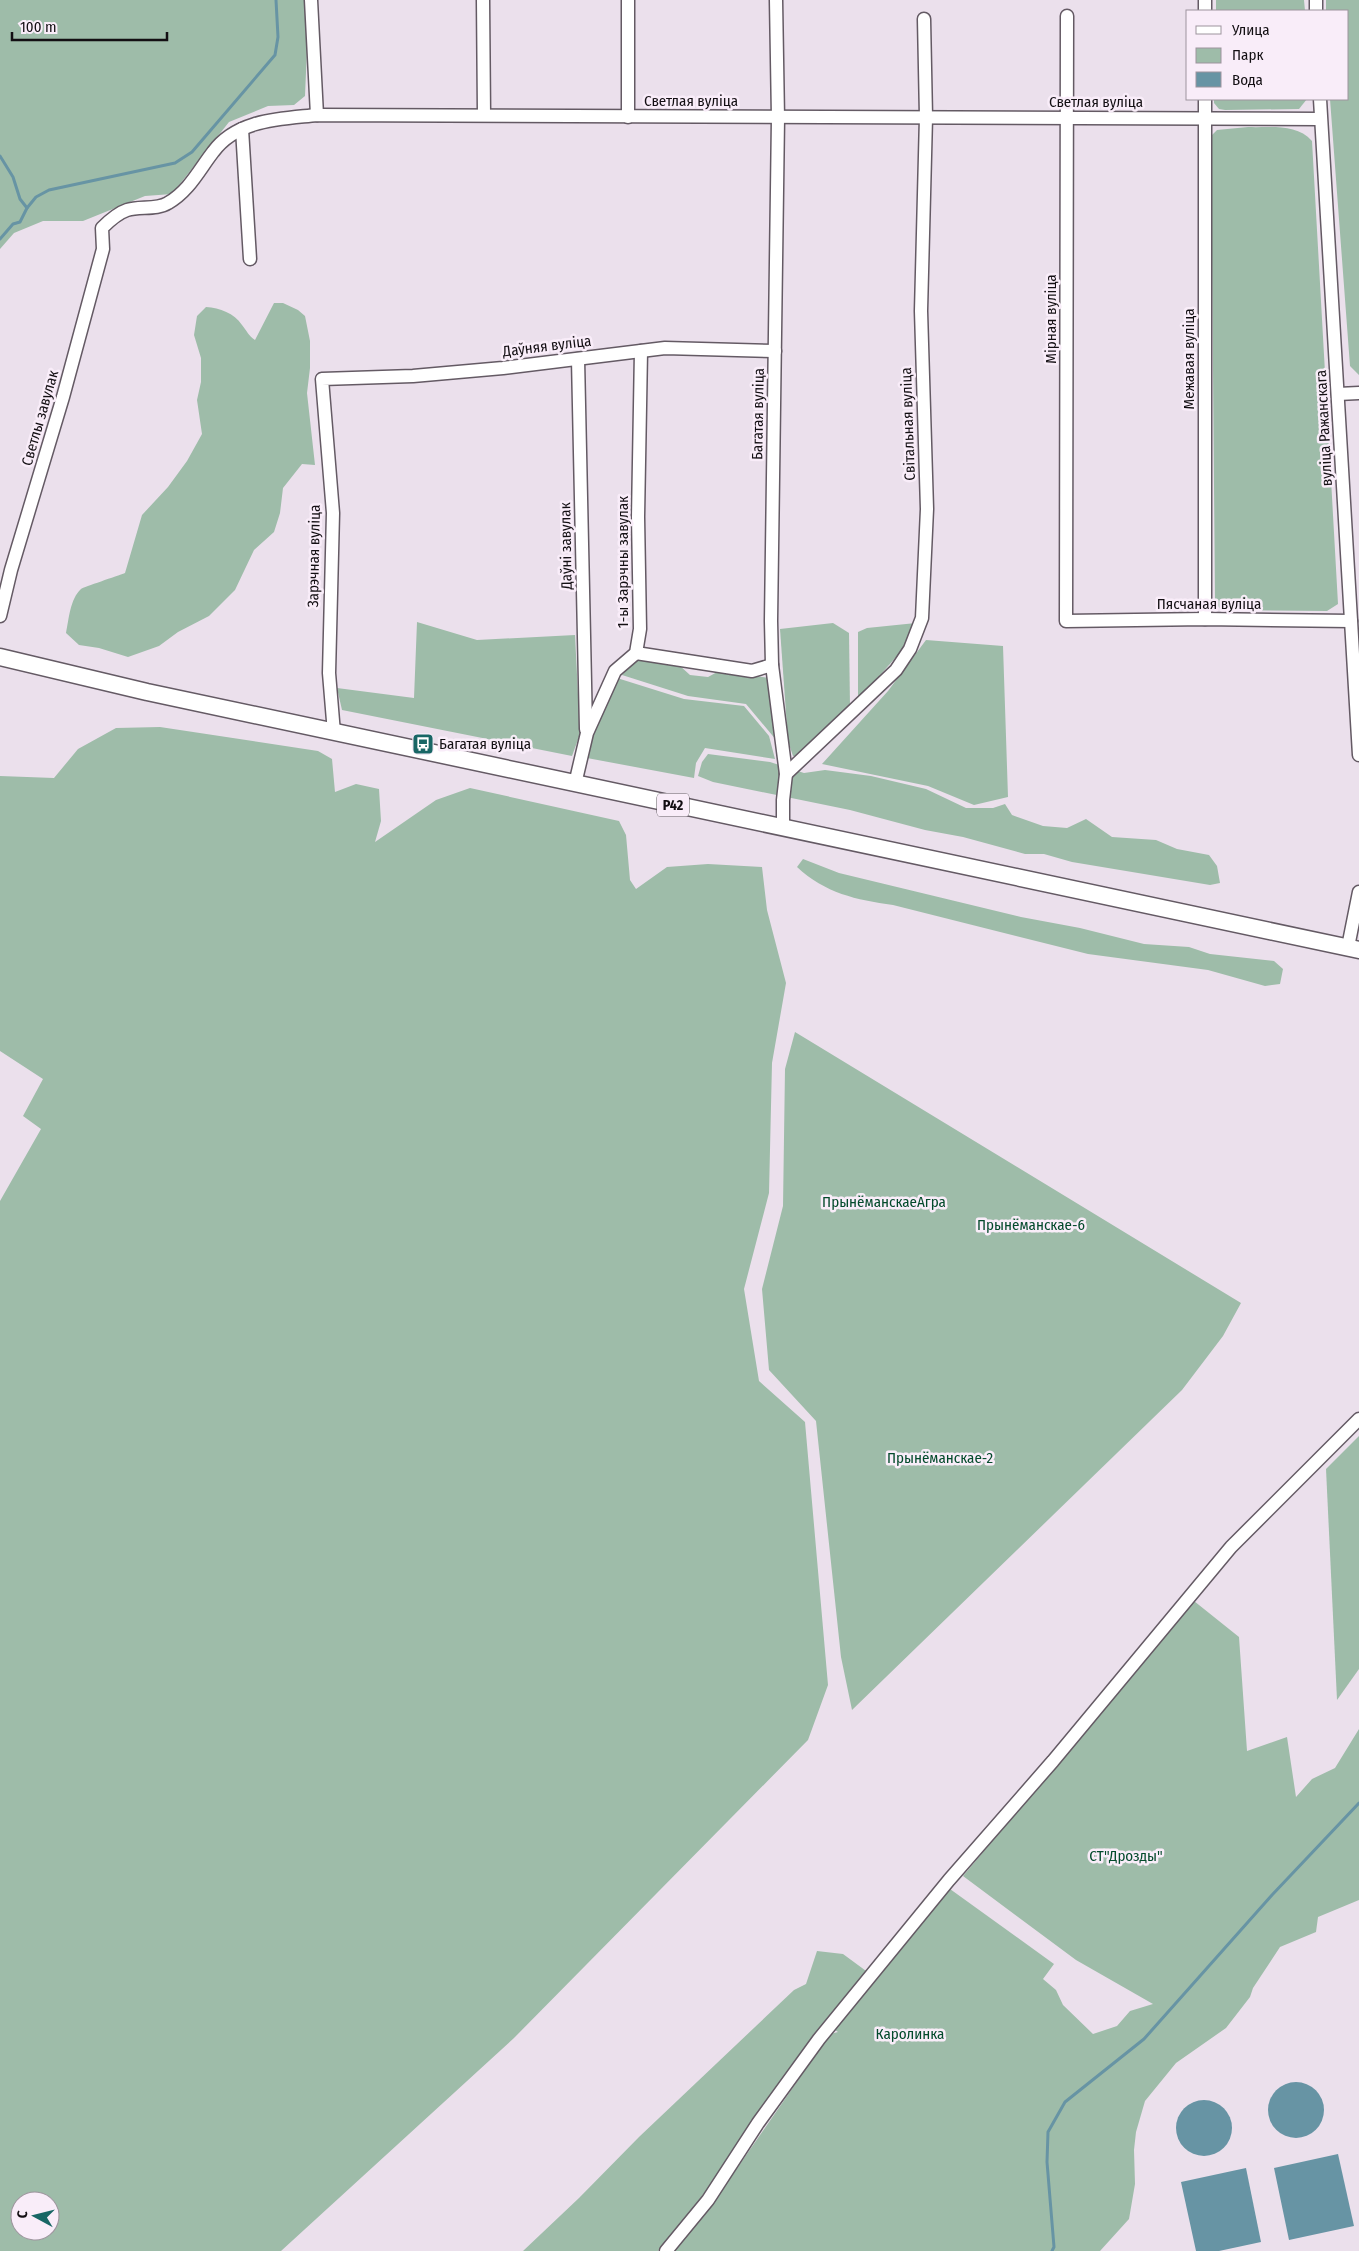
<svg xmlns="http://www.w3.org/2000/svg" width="1359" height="2251" viewBox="0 0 1359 2251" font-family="'Fira Sans Condensed',sans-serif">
  <rect width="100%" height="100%" fill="#ebe0ec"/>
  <g fill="#9ebca9" fill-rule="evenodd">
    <path d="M0,0H306L307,48L305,96L294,105L268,106L229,122L172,194L145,196L83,221H43L14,233L0,249Z"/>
    <path d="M1216,0H1304L1305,11H1216Z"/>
    <path d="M1326,0H1359V375L1350,366L1330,99H1348V11H1326Z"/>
    <path d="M1214,99H1307L1299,109L1225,110L1219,109L1214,103Z"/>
    <path d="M1248,127C1270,128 1296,123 1312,141L1338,604L1327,611L1221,610L1215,602L1211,136L1217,130Z"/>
    <path d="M274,303H283L298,310L305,316L310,341V368L307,393L315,465L302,464L283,488L280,513L274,532L254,550L235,590L209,616L178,632L159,646L128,657L99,648L79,645L66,633C69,619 70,599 81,589C84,587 117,576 125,573L142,515L168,487L187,461L202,434L197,400L201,382V358L194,335L197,316L206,307C220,308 234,313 242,325C247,331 248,335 255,340Z"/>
    <path d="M417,622L477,640L575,635L580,734L572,756L342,710L337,688L414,698Z"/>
    <path d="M833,623L849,633L850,707L800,756H793L788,741L780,629Z"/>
    <path d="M916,623L904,648L858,700V632L867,628Z"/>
    <path d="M926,640L1003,646L1008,797L974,805L928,786L822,764L888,691Z"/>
    <path d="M639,658L679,665L690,675L708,677L719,671L770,678L777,741L746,704L688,696L622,675Z"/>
    <path d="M617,678L684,699L744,706L769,736L775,759L705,748L696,763L694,778L587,758L592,735Z"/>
    <path d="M160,727L318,751L332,759L335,792L356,784L379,789L381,821L375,842L436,800L470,788L619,821L626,835L630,880L636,889L667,867L708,864L762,867L767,910L786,983L772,1063L769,1193L744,1289L759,1381L805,1422L828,1685L808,1740L514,2038L281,2251H0V1201L41,1129L23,1116L43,1079L0,1051V776L54,778L78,749L116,728ZM20,2201H50V2231H20Z"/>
    <path d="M708,754L770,762L804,773L825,770L871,776L926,789L966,808H993L1005,804L1012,815L1043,826L1067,828L1086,819L1112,837L1156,840L1177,849L1209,855L1217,866L1220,883L1210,885L1072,862L1044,854H1025L963,837L925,830L850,810L713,782L698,776L702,762Z"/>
    <path d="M803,859L839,873L1021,917L1080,928L1144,944L1189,947L1210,954L1274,961L1283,969L1280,984L1265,986L1208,970L1088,954L893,905C856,900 825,893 797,867Z"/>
    <path d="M795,1032L1241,1303L1223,1336L1182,1390L852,1710L841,1657L816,1421L769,1370L762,1289L783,1206L785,1069Z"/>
    <path d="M1359,1436V1669L1337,1700L1326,1469Z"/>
    <path d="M1194,1601L1239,1637L1247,1751L1287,1737L1296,1797L1312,1779L1335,1768L1359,1729V1900L1318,1917L1316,1932L1280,1947L1253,1988L1250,1997L1226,2028L1176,2063L1145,2101L1136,2132L1134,2150L1135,2184L1129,2219L1100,2251H672L704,2216L830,2034L838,2032L824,2023L708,2189L658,2251H523L579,2198L639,2137L794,1990L806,1984L817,1951L843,1954L877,1979L894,1954L950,1889L1054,1964L1043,1979L1056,1990L1063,2005L1093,2034L1117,2026L1130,2011L1153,2004L1076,1960L963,1876Z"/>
  </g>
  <g fill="#6794a4">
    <circle cx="1296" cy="2110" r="28"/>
    <circle cx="1204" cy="2128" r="28"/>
    <path d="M1338,2154L1354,2226L1289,2240L1274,2168Z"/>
    <path d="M1246,2168L1261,2242L1219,2251H1196L1181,2182Z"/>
  </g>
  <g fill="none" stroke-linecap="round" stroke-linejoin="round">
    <g stroke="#6794a4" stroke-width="3">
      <path d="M0,156L13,177L20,199L27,208L20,222L13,224L0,239"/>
      <path d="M27,208L36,197L49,190L175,163L192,152L275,55L278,37L276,0"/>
      <path d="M1052,2251L1054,2247L1047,2162L1048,2132L1065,2102L1144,2039L1272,1895L1359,1803"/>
    </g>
    <g stroke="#645a64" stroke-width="15">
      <g id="minor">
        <path d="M311,0L317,115"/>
        <path d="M483,0L484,114"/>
        <path d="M628,0V117"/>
        <path d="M776,0L778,118L771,621L772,665L786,774L783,800V827"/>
        <path d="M1316,0V11"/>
        <path d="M1205,11V0"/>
        <path d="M1067,16L1066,621L1205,619L1351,621"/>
        <path d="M1205,99V619"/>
        <path d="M1320,99L1359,755"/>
        <path d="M242,129L250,259"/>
        <path d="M578,359L586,729"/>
        <path d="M1338,394L1359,393"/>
        <path d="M0,616L11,570L63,397L103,249L102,228C109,221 118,213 127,210C139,206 157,210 168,203C189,191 199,170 213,152C237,119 281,119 317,115L1320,119"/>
        <path d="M636,653L752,671L772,665"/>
        <path d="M334,733L329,673L333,513L322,379L413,376L503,368L665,348L775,351"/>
        <path d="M786,774L896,670L910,649L922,618L927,509L921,311L926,117L924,19"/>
        <path d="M575,784L587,733L615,671L636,653L640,629L638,517L641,351"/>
        <path d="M1348,947L1359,892"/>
        <path d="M666,2251L708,2200L758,2123L819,2039L949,1880L1053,1761L1231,1547L1359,1419"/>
      </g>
    </g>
    <g stroke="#645a64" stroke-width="19">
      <path id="major" d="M0,657L147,692L1359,950"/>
    </g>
    <use href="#minor" stroke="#fff" stroke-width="12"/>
    <use href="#major" stroke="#fff" stroke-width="16"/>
  </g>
  <defs>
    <g id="bus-square" transform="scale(1.125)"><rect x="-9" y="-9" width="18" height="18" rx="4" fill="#186665" stroke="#f9edf9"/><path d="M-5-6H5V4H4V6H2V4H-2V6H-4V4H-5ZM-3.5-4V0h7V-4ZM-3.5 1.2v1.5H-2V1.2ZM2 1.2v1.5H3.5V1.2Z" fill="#fff"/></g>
  </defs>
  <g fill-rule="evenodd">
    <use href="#bus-square" x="423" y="744"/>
  </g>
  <g text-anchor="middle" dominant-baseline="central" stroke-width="5" stroke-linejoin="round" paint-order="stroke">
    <rect fill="#f9edf9" stroke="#585258" stroke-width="1" x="657" y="793.5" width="32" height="23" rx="4"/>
    <g font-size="14" font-weight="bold" fill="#130f13">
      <text x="673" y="805">Р42</text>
    </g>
    <g font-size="15" fill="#130f13" stroke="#f9edf9">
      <text x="691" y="101">Светлая вуліца</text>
      <text x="1096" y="102">Светлая вуліца</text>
      <text transform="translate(1051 319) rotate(-90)">Мірная вуліца</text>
      <text transform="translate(547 346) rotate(-7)">Даўняя вуліца</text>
      <text transform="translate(1189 359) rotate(-90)">Межавая вуліца</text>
      <text transform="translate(758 414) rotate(-89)">Багатая вуліца</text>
      <text transform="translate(40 418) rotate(-74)">Светлы завулак</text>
      <text transform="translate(908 424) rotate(-92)">Світальная вуліца</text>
      <text transform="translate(1324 428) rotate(-93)">вуліца Ражанскага</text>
      <text transform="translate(566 546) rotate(-91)">Даўні завулак</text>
      <text transform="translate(314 556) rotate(-89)">Зарэчная вуліца</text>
      <text transform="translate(623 562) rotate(-90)">1-ы Зарэчны завулак</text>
      <text x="1209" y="604">Пясчаная вуліца</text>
    </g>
    <g font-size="15" fill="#130f13" stroke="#f9edf9" text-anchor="start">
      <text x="439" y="744">Багатая вуліца</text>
    </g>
    <g font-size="15" fill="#034a2b" stroke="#f9edf9">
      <text x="884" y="1202">ПрынёманскаеАгра</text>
      <text x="1031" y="1225">Прынёманскае-6</text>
      <text x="940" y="1458">Прынёманскае-2</text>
      <text x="1126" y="1856">СТ"Дрозды"</text>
      <text x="910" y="2034">Каролинка</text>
    </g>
  </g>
  <rect x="1186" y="10" width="162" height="90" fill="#f9edf9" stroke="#9d949d"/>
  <rect x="1196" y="26" width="25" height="8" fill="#ffffff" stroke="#9d949d"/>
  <text x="1232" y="35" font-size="15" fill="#130f13">Улица</text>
  <rect x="1196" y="48" width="25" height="15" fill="#9ebca9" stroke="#9d949d"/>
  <text x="1232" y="60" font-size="15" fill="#130f13">Парк</text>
  <rect x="1196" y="72" width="25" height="15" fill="#6794a4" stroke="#9d949d"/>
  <text x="1232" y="85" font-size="15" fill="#130f13">Вода</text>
  <g transform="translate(35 2216) rotate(277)"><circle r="24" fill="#f9edf9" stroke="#9d949d"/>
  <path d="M0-4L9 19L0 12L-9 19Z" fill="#186665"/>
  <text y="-8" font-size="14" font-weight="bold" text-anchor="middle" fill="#130f13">С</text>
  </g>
  <path d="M12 32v8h155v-8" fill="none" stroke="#130f13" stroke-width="2.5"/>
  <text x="20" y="32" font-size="15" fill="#130f13" stroke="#f9edf9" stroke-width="4" paint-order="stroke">100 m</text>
</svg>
